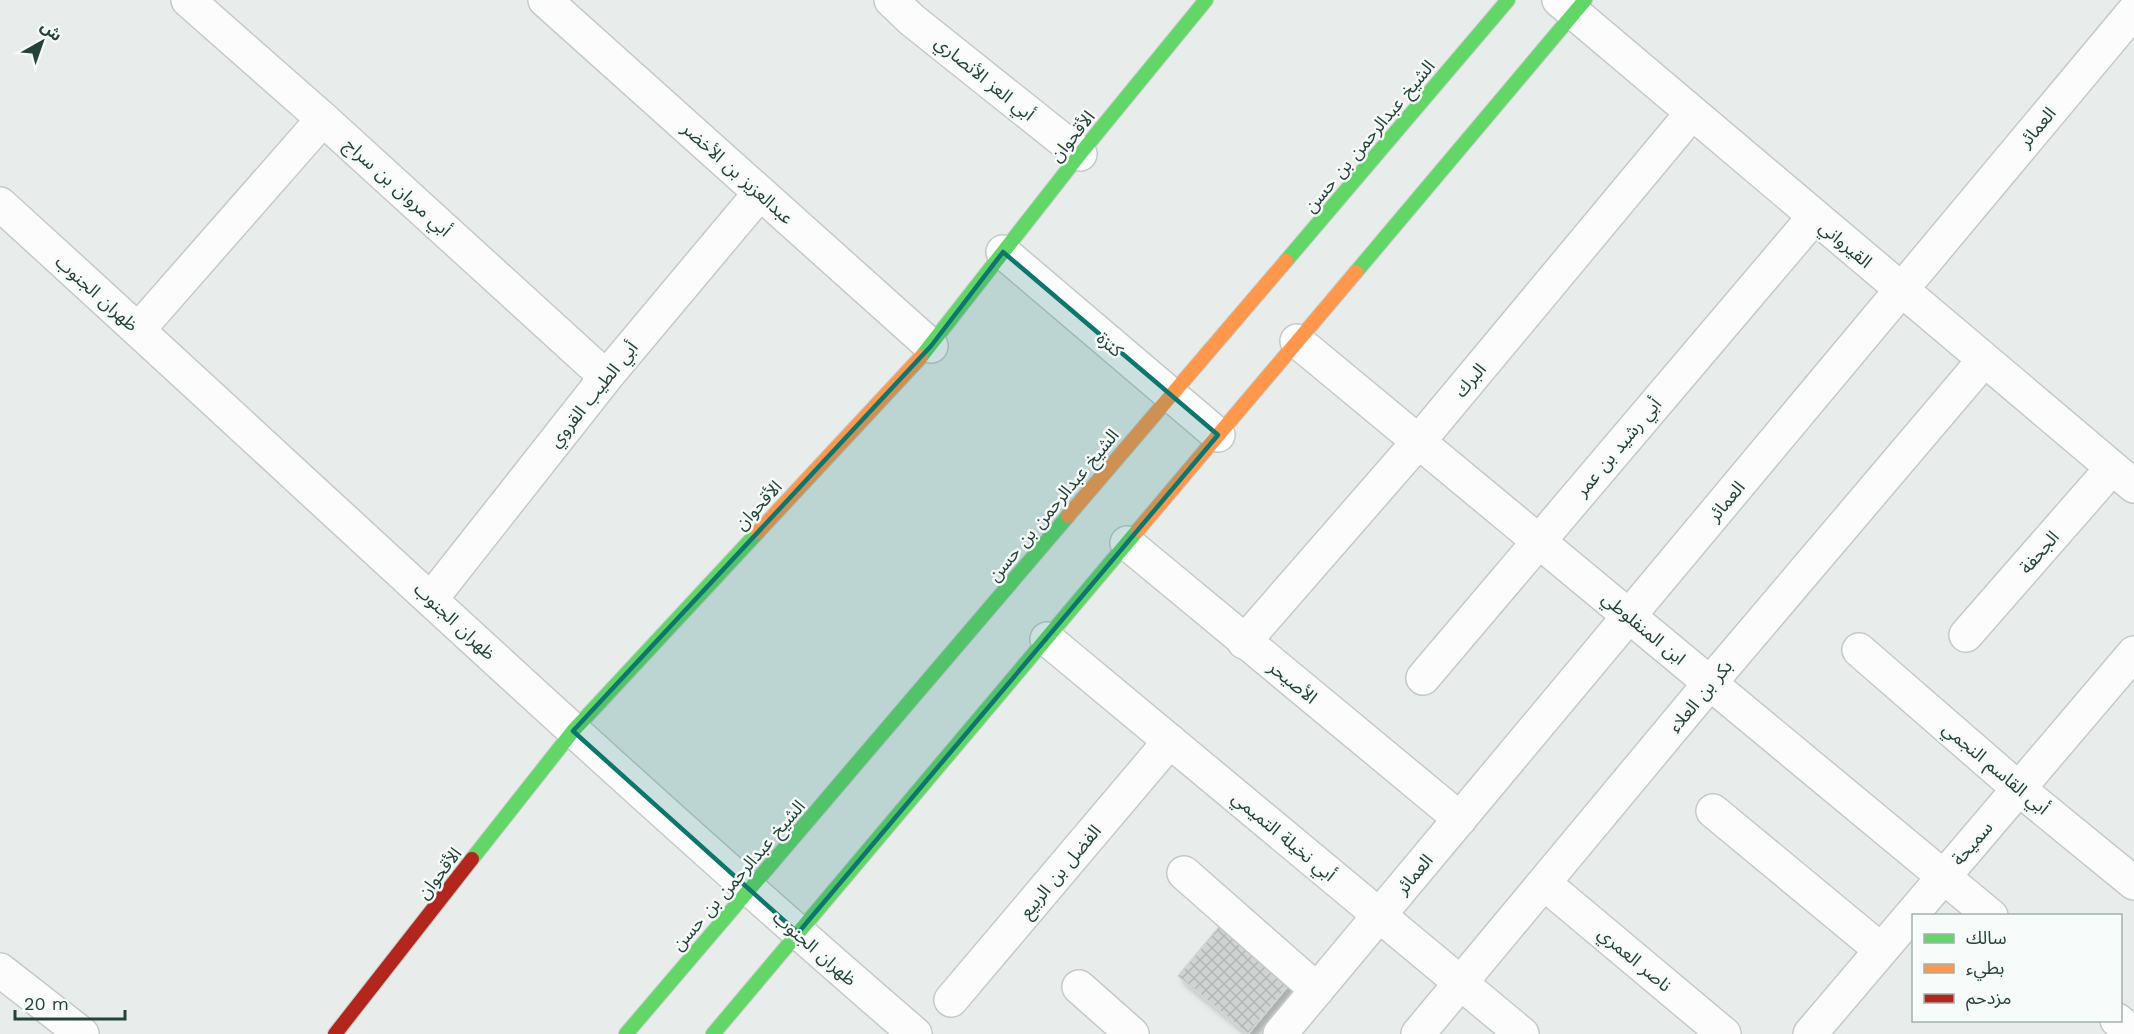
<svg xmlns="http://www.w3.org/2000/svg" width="2134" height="1034" viewBox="0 0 2134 1034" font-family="'Work Sans','Noto Sans Arabic',sans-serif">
  <defs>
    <pattern id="building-cross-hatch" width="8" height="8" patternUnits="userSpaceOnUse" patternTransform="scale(1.5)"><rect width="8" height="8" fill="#cfd4d2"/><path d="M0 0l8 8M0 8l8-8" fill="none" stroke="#b2b7b5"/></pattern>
    <filter id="shadow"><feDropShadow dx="5.5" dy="5.5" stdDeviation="3" flood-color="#0004"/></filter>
  </defs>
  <rect width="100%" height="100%" fill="#e8edeb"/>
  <path fill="url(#building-cross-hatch)" stroke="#d1d6d4" stroke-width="1.5" filter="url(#shadow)" d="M1227,917L1297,975L1248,1034L1178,976Z"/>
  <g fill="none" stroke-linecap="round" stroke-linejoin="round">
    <g stroke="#c5cac8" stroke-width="36">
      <g id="street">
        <path d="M188,0L323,119L606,377"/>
        <path d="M545,0L931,346"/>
        <path d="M891,0L912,20L1080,154"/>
        <path d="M1559,0L2134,486"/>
        <path d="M0,204C305,481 603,765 915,1034"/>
        <path d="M1003,252L1218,435"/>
        <path d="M138,330L323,119"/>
        <path d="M1297,341L1991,916"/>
        <path d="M1127,543L1460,819"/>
        <path d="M431,599L606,377L760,193"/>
        <path d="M1966,635L2112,468"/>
        <path d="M1047,639L1522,1034"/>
        <path d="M1244,642L1419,441L1692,113"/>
        <path d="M1859,650L2019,789L2134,883"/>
        <path d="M1423,678L1814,217"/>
        <path d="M1713,811L1881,950"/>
        <path d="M1184,873L1317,990"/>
        <path d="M1545,884L1724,1034"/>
        <path d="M0,970L82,1034"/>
        <path d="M1079,987L1132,1034"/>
        <path d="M951,1000L1170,741"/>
        <path d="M2117,1020L2134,1034"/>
        <path d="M1280,1034L2134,11"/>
        <path d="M1418,1034L1710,683L1984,360"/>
        <path d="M1810,1034L2134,653"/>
      </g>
    </g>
    <g stroke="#c3cbc8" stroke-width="16">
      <g id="fast">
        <path d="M1286,261L1508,0"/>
        <path d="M1356,272L1585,0"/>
        <path d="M921,357L1080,154L1206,0"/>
        <path d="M472,859L573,731L758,532"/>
        <path d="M626,1034L1068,516"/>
        <path d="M713,1034L1138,530"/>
      </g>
    </g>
    <g stroke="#c3cbc8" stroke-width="16">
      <g id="slow">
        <path d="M1068,516L1286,261"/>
        <path d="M1138,530L1356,272"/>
        <path d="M758,532L921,357"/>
      </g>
    </g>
    <g stroke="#c3cbc8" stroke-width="16">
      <path id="jam" d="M335,1034L472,859"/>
    </g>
    <use href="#street" stroke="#fcfcfc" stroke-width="33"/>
    <use href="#fast" stroke="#63d668" stroke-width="14"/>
    <use href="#slow" stroke="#ff974d" stroke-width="14"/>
    <use href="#jam" stroke="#b3261e" stroke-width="14"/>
  </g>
  <path fill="#0f766e" fill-opacity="0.2" stroke="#0f766e" stroke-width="4.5" stroke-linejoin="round" d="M1003,252L1218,435L798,933L573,731L931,346Z"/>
  <g text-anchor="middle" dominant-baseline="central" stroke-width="5" stroke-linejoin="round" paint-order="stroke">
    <g font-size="18" fill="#24423a" stroke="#f7fbf9">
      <text transform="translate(985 78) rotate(39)">أبي العز الأنصاري</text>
      <text transform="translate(2037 127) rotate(-50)">العمائر</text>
      <text transform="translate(1072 136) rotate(-51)">الأقحوان</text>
      <text transform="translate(1369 136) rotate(-50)">الشيخ عبدالرحمن بن حسن</text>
      <text transform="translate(738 173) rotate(42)">عبدالعزيز بن الأخضر</text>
      <text transform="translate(398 187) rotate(42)">أبي مروان بن سراج</text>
      <text transform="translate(1846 244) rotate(40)">القيرواني</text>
      <text transform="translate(97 293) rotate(42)">ظهران الجنوب</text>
      <text transform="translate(1110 344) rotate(41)">كنزة</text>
      <text transform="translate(1470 380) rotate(-50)">البرك</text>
      <text transform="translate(593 394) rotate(-51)">أبي الطيب القروي</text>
      <text transform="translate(1618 447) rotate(-50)">أبي رشيد بن عمر</text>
      <text transform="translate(1726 501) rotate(-50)">العمائر</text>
      <text transform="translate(758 505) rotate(-47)">الأقحوان</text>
      <text transform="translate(1053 505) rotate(-50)">الشيخ عبدالرحمن بن حسن</text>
      <text transform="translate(2039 552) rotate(-49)">الجحفة</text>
      <text transform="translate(455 621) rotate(43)">ظهران الجنوب</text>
      <text transform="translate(1644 628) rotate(40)">ابن المنفلوطي</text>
      <text transform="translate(1293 682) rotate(39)">الأصيحر</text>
      <text transform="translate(1700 696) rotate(-50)">بكر بن العلاء</text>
      <text transform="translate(1996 768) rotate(40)">أبي القاسم النجمي</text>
      <text transform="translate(1284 836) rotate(40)">أبي نخيلة التميمي</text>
      <text transform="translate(1972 843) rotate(-49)">سميحة</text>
      <text transform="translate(1060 871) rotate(-50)">الفضل بن الربيع</text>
      <text transform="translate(439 873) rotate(-52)">الأقحوان</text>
      <text transform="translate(1414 874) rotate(-50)">العمائر</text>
      <text transform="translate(738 875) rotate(-49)">الشيخ عبدالرحمن بن حسن</text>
      <text transform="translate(815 948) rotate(41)">ظهران الجنوب</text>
      <text transform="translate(1635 959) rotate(40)">ناصر العمري</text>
    </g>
  </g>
  <rect x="1912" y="914" width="210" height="108" fill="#f7fbf9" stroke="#a3b1ad" stroke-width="1.5"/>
  <rect x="1924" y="934" width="30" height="9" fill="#63d668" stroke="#a3b1ad" stroke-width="1.5"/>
  <text x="1966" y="944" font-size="18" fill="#24423a">سالك</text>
  <rect x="1924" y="964" width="30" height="9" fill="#ff974d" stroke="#a3b1ad" stroke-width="1.5"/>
  <text x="1966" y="974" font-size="18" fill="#24423a">بطيء</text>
  <rect x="1924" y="994" width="30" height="9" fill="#b3261e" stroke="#a3b1ad" stroke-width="1.5"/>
  <text x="1966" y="1004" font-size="18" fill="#24423a">مزدحم</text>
  <g transform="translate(42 42) rotate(40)" stroke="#f7fbf9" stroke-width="4.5" paint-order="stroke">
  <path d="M0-4.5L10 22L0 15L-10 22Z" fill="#24423a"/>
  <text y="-9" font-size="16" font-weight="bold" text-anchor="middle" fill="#24423a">ش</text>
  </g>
  <path d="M15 1010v9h110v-9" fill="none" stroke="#24423a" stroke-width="3"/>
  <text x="24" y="1010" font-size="18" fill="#24423a" stroke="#f7fbf9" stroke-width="4.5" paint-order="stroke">20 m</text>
</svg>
